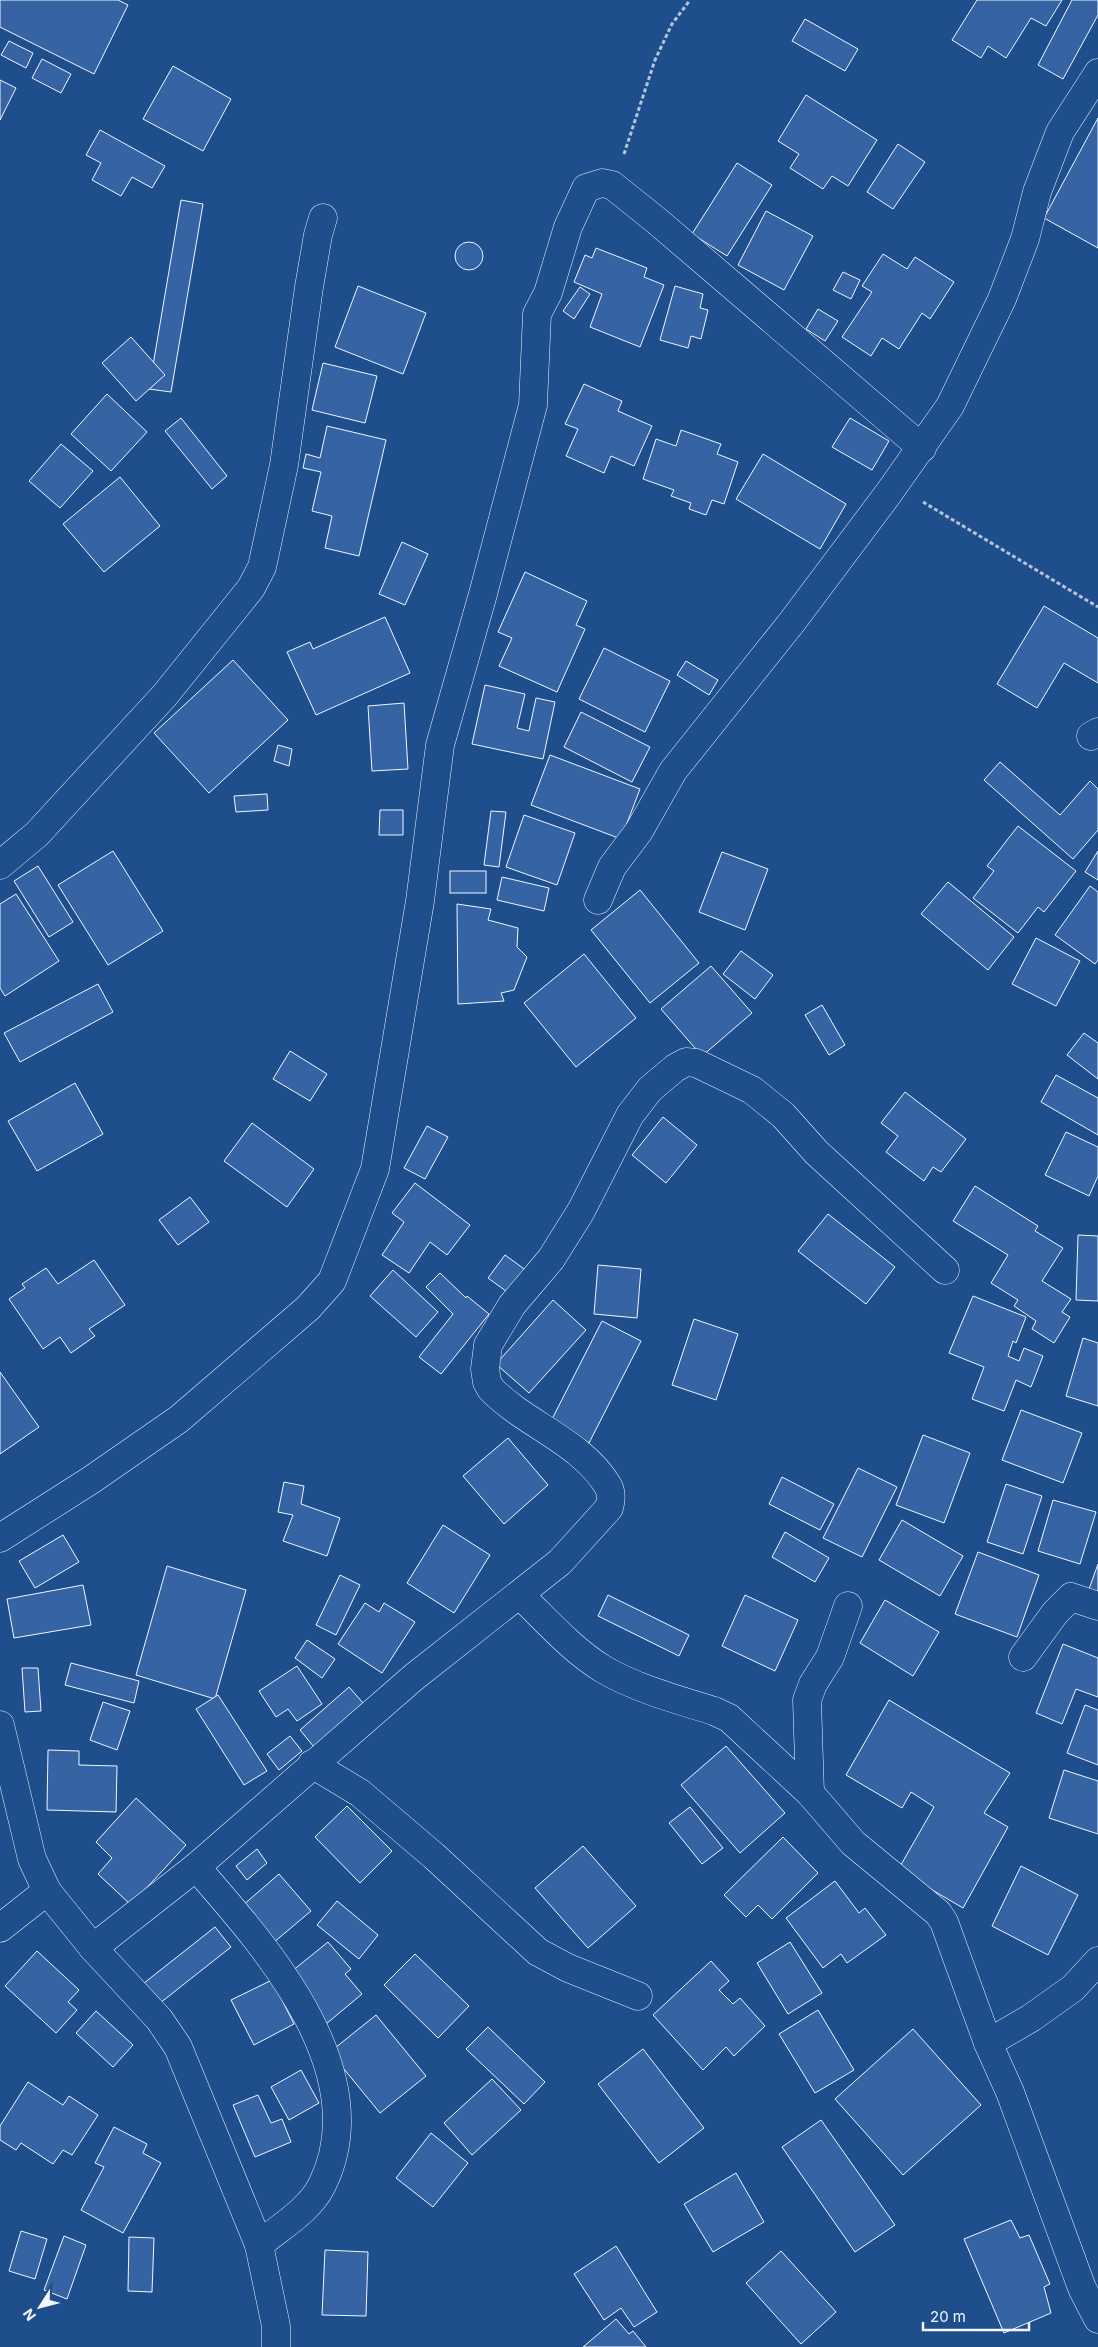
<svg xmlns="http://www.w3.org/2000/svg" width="1098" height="2347" viewBox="0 0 1098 2347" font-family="Inter,sans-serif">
  <rect width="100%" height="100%" fill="#1f4e8c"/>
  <g fill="#3563a3" stroke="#f2f6ff">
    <path d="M0,0H118L128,5L94,74L0,27Z"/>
    <path d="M977,0H1062L1046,26L1031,18L1006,58L988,46L981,58L952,40Z"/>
    <path d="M1072,0H1098V15L1063,79L1038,65Z"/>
    <path d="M805,19L858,49L845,71L792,41Z"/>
    <path d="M9,41L33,53L26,68L1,55Z"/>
    <path d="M42,59L71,74L61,93L32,78Z"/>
    <path d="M173,66L231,99L203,151L143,119Z"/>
    <path d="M0,80L16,88L0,120Z"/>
    <path d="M806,95L877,140L848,186L832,176L823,189L790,168L799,154L778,141Z"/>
    <path d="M1098,118V248L1044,218Z"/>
    <path d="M100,130L165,166L152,188L132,177L121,196L92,180L101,163L86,155Z"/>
    <path d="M898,144L925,162L893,209L867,192Z"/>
    <path d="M737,163L772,185L727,256L692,234Z"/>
    <path d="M181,200L203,204L171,392L149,389Z"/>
    <path d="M766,211L813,236L784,290L738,265Z"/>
    <circle cx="469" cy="256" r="14"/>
    <path d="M596,248L647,268L644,277L664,285L640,347L590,327L602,294L574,282L585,255L592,258Z"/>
    <path d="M883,254L907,269L915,257L954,282L930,319L922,313L899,349L882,338L871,356L842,337L872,292L862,286Z"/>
    <path d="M843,272L860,280L851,299L833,290Z"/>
    <path d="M358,286L426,313L403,374L335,347Z"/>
    <path d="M675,286L703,294L700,308L708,310L701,339L691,336L688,348L660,340Z"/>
    <path d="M580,287L590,294L574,319L563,311Z"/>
    <path d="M818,309L838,321L825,341L806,329Z"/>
    <path d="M131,337L165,375L136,401L102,363Z"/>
    <path d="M323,363L377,376L365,423L312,410Z"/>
    <path d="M584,384L622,401L618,411L652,426L634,466L611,456L604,473L566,456L578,429L565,424Z"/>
    <path d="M107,394L147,432L111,471L71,434Z"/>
    <path d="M181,418L227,476L212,489L165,431Z"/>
    <path d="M850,418L889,441L872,470L832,447Z"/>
    <path d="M327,426L386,440L359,556L325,548L332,516L312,511L321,472L303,468L306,454L320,458Z"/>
    <path d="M681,430L721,444L717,454L738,462L724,504L712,500L706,515L689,509L691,503L671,496L674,490L643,479L656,439L676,446Z"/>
    <path d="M61,444L93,471L60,508L29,481Z"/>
    <path d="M763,454L846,504L820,549L736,499Z"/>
    <path d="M120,477L160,526L104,572L63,524Z"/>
    <path d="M402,542L428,554L405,605L379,594Z"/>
    <path d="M525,572L587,601L576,625L585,629L557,692L499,666L512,638L498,632Z"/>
    <path d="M1044,606L1098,638V683L1064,663L1037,708L997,684Z"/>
    <path d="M385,617L410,673L316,715L287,652L310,642L313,649Z"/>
    <path d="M604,648L670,681L645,732L579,699Z"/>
    <path d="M233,660L288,720L209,793L154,733Z"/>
    <path d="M686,661L718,680L709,695L677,675Z"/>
    <path d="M485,685L525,694L517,728L529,731L536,698L555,702L543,759L472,744Z"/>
    <path d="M404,703L408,769L372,771L368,706Z"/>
    <path d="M581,712L650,747L632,782L564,747Z"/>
    <path d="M278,745L292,749L289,766L274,761Z"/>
    <path d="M550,755L640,789L621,839L531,805Z"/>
    <path d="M1000,762L1060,815L1090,781L1098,789V830L1073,859L984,780Z"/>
    <path d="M267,794L268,810L236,812L234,796Z"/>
    <path d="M380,810H403V835H379Z"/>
    <path d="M491,811L506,812L499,867L484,865Z"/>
    <path d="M524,815L575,833L557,885L506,867Z"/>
    <path d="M1018,826L1076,871L1044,912L1038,907L1018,933L973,898L994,871L987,866Z"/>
    <path d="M113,851L163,931L108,965L58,885Z"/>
    <path d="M1098,851V880L1085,872Z"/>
    <path d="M722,852L768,869L745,930L699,912Z"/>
    <path d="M38,866L73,922L49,937L14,881Z"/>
    <rect x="450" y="871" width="36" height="22"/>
    <path d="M502,877L549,888L544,911L497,900Z"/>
    <path d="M948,882L1014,937L988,970L921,914Z"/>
    <path d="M1090,886L1098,892V960L1095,964L1055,935Z"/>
    <path d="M640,890L699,963L650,1003L591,930Z"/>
    <path d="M16,894L59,961L5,996L0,988V904Z"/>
    <path d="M457,904L491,909L488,920L518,928L517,947L527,957L514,990L501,993L504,1001L458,1004Z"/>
    <path d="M1036,938L1080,961L1056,1006L1012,984Z"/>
    <path d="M741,951L773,975L755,999L723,974Z"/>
    <path d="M584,954L636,1018L576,1067L524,1003Z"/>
    <path d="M711,966L752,1013L702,1056L661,1009Z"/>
    <path d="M98,984L113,1012L20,1062L4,1033Z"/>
    <path d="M822,1005L845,1045L829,1055L805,1015Z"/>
    <path d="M1084,1033L1098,1043V1079L1067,1055Z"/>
    <path d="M290,1051L327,1074L310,1101L273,1079Z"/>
    <path d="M1056,1075L1098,1098V1135L1041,1102Z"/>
    <path d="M75,1083L103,1134L37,1171L8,1121Z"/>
    <path d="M905,1092L966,1139L941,1172L933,1167L924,1181L886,1152L898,1136L881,1123Z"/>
    <path d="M663,1117L697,1145L666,1183L632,1155Z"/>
    <path d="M252,1123L314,1169L287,1207L224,1161Z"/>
    <path d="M427,1126L448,1137L425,1179L404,1168Z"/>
    <path d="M1066,1132L1098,1147V1176L1089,1196L1045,1175Z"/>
    <path d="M415,1183L470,1225L447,1255L430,1242L409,1273L382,1255L404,1222L392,1213Z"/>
    <path d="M975,1186L1038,1226L1035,1231L1063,1248L1042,1281L1071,1299L1062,1312L1070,1317L1054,1343L1032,1329L1036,1321L1014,1306L1018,1300L991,1283L1008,1255L953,1221Z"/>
    <path d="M190,1197L209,1222L178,1245L159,1220Z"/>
    <path d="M828,1214L895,1267L866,1304L798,1251Z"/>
    <path d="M1078,1235L1098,1236V1301L1076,1300Z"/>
    <path d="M505,1255L527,1271L510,1294L488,1278Z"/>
    <path d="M94,1260L125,1305L89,1329L95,1336L71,1353L60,1337L43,1349L9,1299L25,1288L22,1284L46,1268L58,1284Z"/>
    <path d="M598,1265L641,1269L637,1318L594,1314Z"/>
    <path d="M393,1270L438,1312L416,1337L370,1296Z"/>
    <path d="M440,1273L466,1298L467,1296L489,1314L441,1374L419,1357L453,1314L426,1287Z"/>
    <path d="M973,1296L1026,1317L1016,1343L1013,1341L1008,1356L1019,1361L1024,1348L1043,1356L1031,1387L1016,1380L1004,1411L972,1399L984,1367L949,1353Z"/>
    <path d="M553,1300L586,1330L529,1393L496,1364Z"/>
    <path d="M694,1319L738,1334L716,1400L672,1385Z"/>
    <path d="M602,1321L641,1341L589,1443L550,1423Z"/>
    <path d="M1083,1338L1098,1343V1406L1066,1396Z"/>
    <path d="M0,1372L39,1427L0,1454Z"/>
    <path d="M1021,1410L1082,1433L1063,1483L1002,1460Z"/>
    <path d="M923,1435L970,1453L944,1523L896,1505Z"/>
    <path d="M508,1438L548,1485L504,1524L463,1476Z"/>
    <path d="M858,1468L897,1487L862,1557L823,1538Z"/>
    <path d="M782,1477L834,1504L820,1530L769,1504Z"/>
    <path d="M284,1482L304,1486L301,1504L340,1518L327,1556L283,1541L293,1515L278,1512Z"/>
    <path d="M1006,1484L1042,1496L1023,1554L987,1542Z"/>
    <path d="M1053,1500L1096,1512L1080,1564L1038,1551Z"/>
    <path d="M902,1520L963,1556L940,1596L879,1560Z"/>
    <path d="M443,1525L490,1555L454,1613L407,1583Z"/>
    <path d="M785,1532L829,1558L815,1582L772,1557Z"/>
    <path d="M63,1535L79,1562L35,1588L19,1561Z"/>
    <path d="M978,1552L1039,1575L1017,1637L955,1614Z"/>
    <path d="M1098,1564V1593L1089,1589Z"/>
    <path d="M167,1566L246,1590L215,1699L136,1675Z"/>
    <path d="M340,1575L360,1585L336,1635L316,1625Z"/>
    <path d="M83,1585L91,1625L14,1638L7,1599Z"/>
    <path d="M608,1595L689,1635L679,1656L598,1616Z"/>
    <path d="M745,1595L798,1620L775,1671L722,1646Z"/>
    <path d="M885,1600L939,1632L913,1676L860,1643Z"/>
    <path d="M365,1603L379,1612L384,1603L415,1622L382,1673L338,1644Z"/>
    <path d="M307,1640L335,1659L322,1678L295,1658Z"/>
    <path d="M1063,1644L1098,1658V1697L1076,1689L1062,1724L1036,1713Z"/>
    <path d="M71,1663L139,1681L134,1703L65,1685Z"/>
    <path d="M297,1666L322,1704L297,1721L288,1709L276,1717L259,1691Z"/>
    <path d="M22,1668H38L41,1711L25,1712Z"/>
    <path d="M349,1687L363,1703L314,1747L300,1730Z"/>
    <path d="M218,1695L267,1771L244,1785L196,1709Z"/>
    <path d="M889,1700L1010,1773L984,1813L1008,1827L963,1908L898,1870L934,1807L911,1792L902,1808L846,1775Z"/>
    <path d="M103,1702L130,1711L117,1750L90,1740Z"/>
    <path d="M1085,1705L1098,1710V1765L1067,1753Z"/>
    <path d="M290,1736L302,1751L279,1770L267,1754Z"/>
    <path d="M726,1746L785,1813L740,1853L681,1785Z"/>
    <path d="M48,1750L79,1751V1765L117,1766L116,1812L47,1810Z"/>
    <path d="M1064,1770L1098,1781V1834L1049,1818Z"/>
    <path d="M136,1798L186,1845L131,1905L98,1874L112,1858L96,1842Z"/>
    <path d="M347,1806L392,1851L360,1883L315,1837Z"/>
    <path d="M690,1807L723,1848L702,1864L669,1823Z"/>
    <path d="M783,1837L818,1873L772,1919L758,1905L746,1917L724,1895Z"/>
    <path d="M583,1846L636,1906L588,1948L535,1888Z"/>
    <path d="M257,1849L267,1863L247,1880L236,1866Z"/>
    <path d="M1021,1866L1078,1895L1048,1955L992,1926Z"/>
    <path d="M279,1874L311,1911L273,1943L242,1906Z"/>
    <path d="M835,1881L859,1913L865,1908L886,1935L847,1963L841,1954L823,1968L786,1918Z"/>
    <path d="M337,1901L378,1935L359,1959L317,1925Z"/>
    <path d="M215,1927L231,1947L155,2007L139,1987Z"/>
    <path d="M328,1942L351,1969L345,1974L362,1994L326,2024L286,1976Z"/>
    <path d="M790,1942L822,1993L788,2014L757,1963Z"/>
    <path d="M37,1951L79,1990L68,2002L77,2010L56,2033L5,1986Z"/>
    <path d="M415,1954L469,2006L438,2038L384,1985Z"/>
    <path d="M711,1961L729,1981L719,1990L733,2004L740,1998L765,2026L734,2056L726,2047L703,2070L653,2015Z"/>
    <path d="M272,1980L294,2024L254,2045L231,2000Z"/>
    <path d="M818,2010L854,2070L815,2093L779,2034Z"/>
    <path d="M96,2011L133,2045L113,2067L76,2033Z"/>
    <path d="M376,2015L426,2076L380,2113L330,2052Z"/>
    <path d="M488,2027L545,2082L524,2104L466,2049Z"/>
    <path d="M913,2029L981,2105L903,2175L835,2099Z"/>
    <path d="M643,2049L704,2128L659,2163L598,2084Z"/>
    <path d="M301,2070L319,2103L289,2120L271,2087Z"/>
    <path d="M492,2079L521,2110L472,2155L444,2123Z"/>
    <path d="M28,2082L63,2105L69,2096L98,2115L72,2155L63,2150L53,2164L21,2143L16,2150L0,2140V2126Z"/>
    <path d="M258,2095L271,2123L282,2119L291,2142L255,2157L233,2105Z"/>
    <path d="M821,2120L895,2225L855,2252L782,2147Z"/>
    <path d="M114,2127L147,2144L143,2153L161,2163L123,2233L81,2210L104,2167L95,2163Z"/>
    <path d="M431,2133L468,2163L433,2207L396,2178Z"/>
    <path d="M736,2173L764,2222L713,2252L684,2204Z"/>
    <path d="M1011,2220L1020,2238L1029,2235L1050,2284L1044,2287L1051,2313L1004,2333L964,2239Z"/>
    <path d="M21,2231L47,2239L35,2279L9,2271Z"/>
    <path d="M64,2236L86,2245L67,2299L44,2290Z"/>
    <path d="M129,2237L154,2238L152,2292L128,2291Z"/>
    <path d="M616,2246L657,2312L634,2327L621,2308L604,2320L574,2274Z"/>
    <path d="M325,2250L368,2252L366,2316L322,2315Z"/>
    <path d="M781,2251L836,2312L801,2344L746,2283Z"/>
    <path d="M616,2319L629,2334L633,2331L646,2347H583Z"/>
  </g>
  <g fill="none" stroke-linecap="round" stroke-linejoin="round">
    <g stroke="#f2f6ff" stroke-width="29">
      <g id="street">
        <path d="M1091,736L1098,732"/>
        <path d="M0,865L37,834L165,695L251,588L262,567L284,465L309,287L318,235L323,218"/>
        <path d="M598,900L612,867L639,831L673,771L792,622L888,494L950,406L1002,299L1025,239L1037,192L1060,132L1098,73"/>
        <path d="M0,1538L91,1480L179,1419L308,1308L332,1281L375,1169L420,901L440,745L483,594L533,405L537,314L548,293L568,227L586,188L602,183L612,185L657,221L922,448"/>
        <path d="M520,1595C546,1620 572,1650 603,1669C635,1688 678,1700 714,1711L729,1718L810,1793L853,1843L938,1913L944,1922L988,2043L1010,2092L1082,2288L1098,2319"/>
        <path d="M1023,1657L1055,1613L1071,1597L1098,1606"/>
        <path d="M0,1725L32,1859L47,1891L93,1948L159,2019L178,2047L259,2245L276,2326V2347"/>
        <path d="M312,1764L360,1793L434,1856L538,1952L568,1968L638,1996"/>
        <path d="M810,1793L807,1700L813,1684L830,1657L848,1606"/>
        <path d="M196,1867C265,1946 378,2072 322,2185C310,2210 280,2227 259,2245"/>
        <path d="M0,1928L47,1891"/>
        <path d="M93,1948L196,1867L414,1677L560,1562L609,1508C611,1501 612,1493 608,1486C582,1442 526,1425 491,1389L487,1382L485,1369L488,1345L512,1305L551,1259L581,1211L630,1115L650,1089L675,1068L686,1062L696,1063L752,1090L783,1115L817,1153L945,1270"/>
        <path d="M988,2043L1031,2018L1073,1988L1098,1961"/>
      </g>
    </g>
    <g stroke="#b3c4dc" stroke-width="3" stroke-dasharray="4 2.5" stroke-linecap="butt">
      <path d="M624,154L655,60L672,24L690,0"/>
      <path d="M923,502L1098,607"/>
    </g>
    <use href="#street" stroke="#1f4e8c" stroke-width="28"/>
  </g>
  <g transform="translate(40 2307) rotate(234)" stroke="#1f4e8c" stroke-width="4" paint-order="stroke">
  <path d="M0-4L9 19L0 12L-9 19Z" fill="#f2f6ff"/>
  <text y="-8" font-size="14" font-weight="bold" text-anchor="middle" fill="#f2f6ff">N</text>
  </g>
  <path d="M923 2322v8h106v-8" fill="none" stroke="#f2f6ff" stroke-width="2.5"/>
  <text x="930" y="2322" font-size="15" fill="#f2f6ff" stroke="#1f4e8c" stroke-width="4" paint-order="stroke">20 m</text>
</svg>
